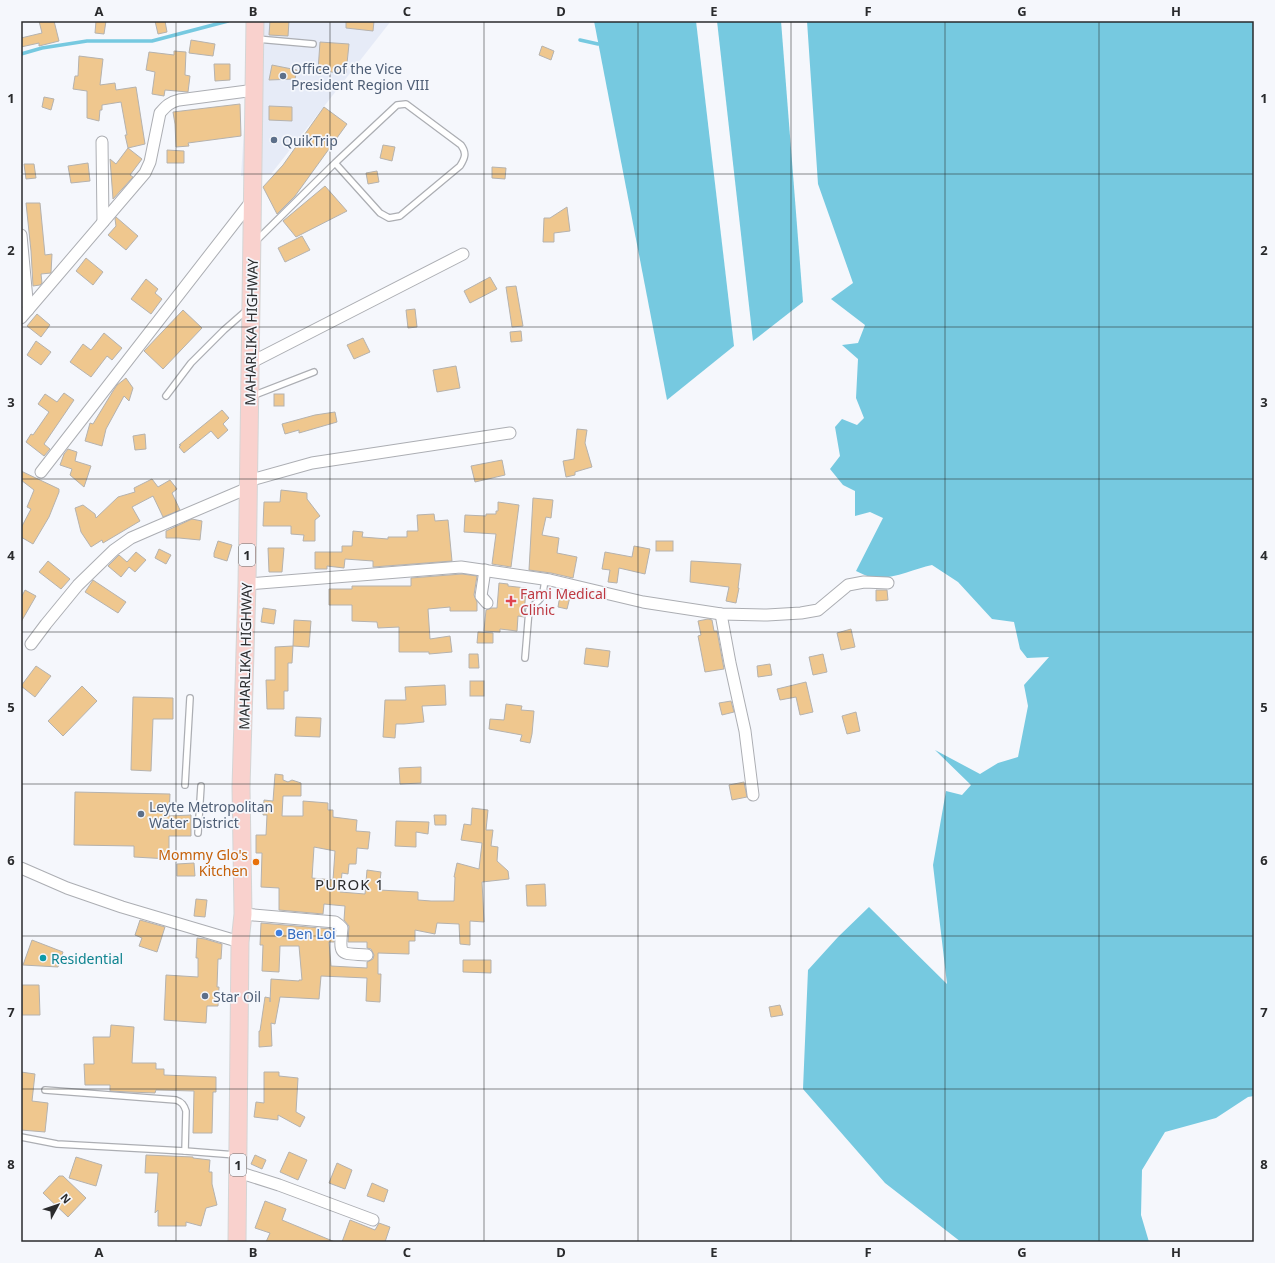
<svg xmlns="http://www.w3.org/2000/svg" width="1275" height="1263" viewBox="0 0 1275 1263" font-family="'Noto Sans',sans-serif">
  <rect width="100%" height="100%" fill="#f5f7fc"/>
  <path fill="#e6ebf7" d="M251,21H391L271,174L241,176Z"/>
  <g fill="#76c9e0">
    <path d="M594,21H696L734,346L667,400Z"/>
    <path d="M717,21H781L803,302L753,341Z"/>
    <path d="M807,21H1254V1096L1248,1097L1216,1118L1165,1132L1142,1170L1141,1215L1149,1242H961L885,1183L803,1089L808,970L838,937L869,907L947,984L933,865L946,791L962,795L971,785L935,750L980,774L998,763L1018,757L1028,706L1024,685L1049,657L1027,658L1020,649L1014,622L992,619L958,582L932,565C913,569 890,581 871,577C866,576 861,573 856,571L883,518L870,512L855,516V491L843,485L830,469L840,456L835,427L842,419L857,425L864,418L856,398L858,359L842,345L858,343L865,325L831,299L853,283L818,184Z"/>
  </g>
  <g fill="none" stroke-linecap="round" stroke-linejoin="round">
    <g stroke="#76c9e0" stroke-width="3.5">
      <path d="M580,40L598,44"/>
      <path d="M21,54L42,48L87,41H152L228,21"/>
    </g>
  </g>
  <g fill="#efc78e" stroke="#b5b2ae" fill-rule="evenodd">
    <path d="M39,21H54L59,41L39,46V43L21,47V38L42,33Z"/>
    <path d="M96,21H106L104,34L95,33Z"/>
    <path d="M155,21H165L167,32L158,34Z"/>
    <path d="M270,21H289L288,36L269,35Z"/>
    <path d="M346,21H374L373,31L346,28Z"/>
    <path d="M191,40L215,44L213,56L189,53Z"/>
    <path d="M320,42L349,44L346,73L318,71Z"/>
    <path d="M542,46L554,51L551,60L539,55Z"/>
    <path d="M174,51L186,52L185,75L190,76L188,92L165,90L164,96L152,94L155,72L146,70L149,52L174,55Z"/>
    <path d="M79,56L103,59L100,85L115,83L116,90L136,87L145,144L128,148L125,135H127L121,102L102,105V110H100L99,121L87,118V91L73,89L75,76H78Z"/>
    <path d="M214,64H230V80L215,81Z"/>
    <path d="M272,65L297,70L295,79L269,80Z"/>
    <path d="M44,97L54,99L51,110L42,107Z"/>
    <path d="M240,104L241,136L188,143L189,146L176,147L175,124L173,112Z"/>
    <path d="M269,106L292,107V121L269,120Z"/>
    <path d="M324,107L347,124L295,196L277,214L263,187L283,165Z"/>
    <path d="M383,145L395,147L392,161L380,158Z"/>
    <path d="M128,148L142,159L130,175L133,177L113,199L110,159L116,164Z"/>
    <path d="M167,150L184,151V163H167Z"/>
    <path d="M88,163L90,181L71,183L68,166Z"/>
    <path d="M24,164H34L36,178L26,179Z"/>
    <path d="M492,167L506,168L505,179L492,178Z"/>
    <path d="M377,171L379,182L368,184L366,173Z"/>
    <path d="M325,186L347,211L296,237L283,221Z"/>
    <path d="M26,203H40L45,255L52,254L51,273L41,274L42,283L40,285L33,286L31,251Z"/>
    <path d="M567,207L570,231L554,233V242H543L544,218H550Z"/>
    <path d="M116,217L138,236L126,250L108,235L116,226L115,219Z"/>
    <path d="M302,236L310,250L285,262L278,248Z"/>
    <path d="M86,258L103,272L93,285L76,271Z"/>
    <path d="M490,277L497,289L470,303L464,291Z"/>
    <path d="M146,279L158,289L155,293L162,299L151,314L131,299Z"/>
    <path d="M516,286L523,326L512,327L506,287Z"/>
    <path d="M415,309L417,327L408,328L406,310Z"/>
    <path d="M183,310L202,328L163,369L144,351Z"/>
    <path d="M37,314L50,325L41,337L27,326Z"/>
    <path d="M521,331L522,341L511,342L510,332Z"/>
    <path d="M104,333L122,348L112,360L107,356L91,377L70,362L83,344L91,350Z"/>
    <path d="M363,338L370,352L354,359L347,345Z"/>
    <path d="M36,341L51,352L41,365L27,355Z"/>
    <path d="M456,366L460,388L437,392L433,370Z"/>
    <path d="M126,378L133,388L129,401L124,396L106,429L102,446L85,441L90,423L93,424L113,391L117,385Z"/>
    <path d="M64,393L74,400L44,444L50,449L44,456L26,442L31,434L33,435L49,412L38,404L45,394L57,402Z"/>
    <rect x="274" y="394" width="10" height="12"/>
    <path d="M222,410L229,418L223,424L228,430L218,439L211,431L184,453L179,447L181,445H179Z"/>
    <path d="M335,412L337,422L299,433V430L285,434L282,424L315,415Z"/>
    <path d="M577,429L587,430L585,443L592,467L575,472V475L566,477L563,461L574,459Z"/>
    <path d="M145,434L146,449L135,450L133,436Z"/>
    <path d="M68,449L77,452L75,461L91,466L84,487L70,475L72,469L60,465L64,454Z"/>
    <path d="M502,460L505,475L475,482L471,466Z"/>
    <path d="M21,471L59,489V492L49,517L33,544L21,537V528L31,509L27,507L34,490L21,480Z"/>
    <path d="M152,479L158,487L170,480L177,489L172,493L180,510L163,517L153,496L132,507L140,521L103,543L102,540L91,547L81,532L75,508L83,505L95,514L96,518L118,497L135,492L134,488Z"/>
    <path d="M281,490L307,493V499L320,516L315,520V541H303L304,535L291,534V526H263L264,502H280Z"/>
    <path d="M533,498L553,500L551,518L546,517L542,535L559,538L557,553L577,557L573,578L551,573L529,570Z"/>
    <path d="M498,502L519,505L511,567L492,564L496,534L464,532L465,515L486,516V514H496V511H498Z"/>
    <path d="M434,514L435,521L448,520L452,561L373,567V561L345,559L344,568L327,566V569H315V552H342V546H352L353,531L363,532L362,537L388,539V537H407V531H418L417,515Z"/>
    <path d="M192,519L202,521L200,540L179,538H166V531Z"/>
    <path d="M218,541L232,545L227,561L214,557V553Z"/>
    <rect x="656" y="541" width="17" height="10"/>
    <path d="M634,546L650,549L645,574L619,568L617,583L608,582L610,570L602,569L605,552L632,557Z"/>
    <path d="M268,548H284L282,572H269Z"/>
    <path d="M159,549L171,555L166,564L155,558Z"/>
    <path d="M136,552L146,560L135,572L129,567L121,577L108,566L119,555L127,562Z"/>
    <path d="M48,561L70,579L61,589L39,572Z"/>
    <path d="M691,561L741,564L738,588H739L736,603L726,601L729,587L690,582Z"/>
    <path d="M462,574L477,576L474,595L477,602V611H450V607L428,609L430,639L450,636L452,652L429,654V652H399V627L378,628L377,622L352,621V605H329V589H352V586H411V578Z"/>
    <path d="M93,580L126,602L118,613L85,592Z"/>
    <path d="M499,583L508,584V586L526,588L524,617L518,616L517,631L500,629V632L484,631L486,610L492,608H497Z"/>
    <path d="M25,590L36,596L21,622V598Z"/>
    <path d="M876,590H887L888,600L876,601Z"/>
    <path d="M560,595L570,597L567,609L558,607Z"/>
    <path d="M263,608L276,610L274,624L261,622Z"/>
    <path d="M708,619L712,620L714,631H717L724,669L705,672L698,636L701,635L698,621Z"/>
    <path d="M294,620L311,621L309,647L293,646Z"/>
    <path d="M851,629L855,647L841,650L837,633Z"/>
    <path d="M478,632L493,633V643H477Z"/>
    <path d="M293,646L292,663H288V691H284V709H267L266,680H275V647Z"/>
    <path d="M586,648L610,651L608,667L584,664Z"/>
    <path d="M469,654H478L479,668H469Z"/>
    <path d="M823,654L827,672L813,675L809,657Z"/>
    <path d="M770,664L772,675L758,677L757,666Z"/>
    <path d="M36,666L51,676L35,697L21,686Z"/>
    <rect x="470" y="681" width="14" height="15"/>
    <path d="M806,682L813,712L800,715L796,697L780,700L777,689Z"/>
    <path d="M445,685L446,705L422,706L424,722L404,724H396L395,738L383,737L385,700H406L405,687Z"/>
    <path d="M82,686L97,701L63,736L48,721Z"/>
    <path d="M133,697L173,698V719H153L151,771L131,770Z"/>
    <path d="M731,701L734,712L722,715L719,703Z"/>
    <path d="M506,704L522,706L521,710L534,711L532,734L530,743L520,741L522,735L489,729L490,719L504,720Z"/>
    <path d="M856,712L860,731L847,734L842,716Z"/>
    <path d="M296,717L321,718L320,737L295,736Z"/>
    <path d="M421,767V783L400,784L399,768Z"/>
    <path d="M275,774L283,775V780L288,782L292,780L301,783V796H283L282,816H303V801L328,803V810H333V817L357,820L356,831L370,832L368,849L357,848L356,864H349L348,874L342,873L340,892L365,894L367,870L381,872L379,890L418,892V900L431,901H454L455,877H454L457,863L479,869L482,843L461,840L464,824L471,825L472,808L488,810L486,830H493L491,846L498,847L497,861L508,871L509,879L482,882L484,922L470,921V945L460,944L459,924L437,923L435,934L415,930V941H409V954L378,953V974H381L380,1002L366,1001L367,978L321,976L319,999L280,997L275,1024L271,1023L272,1046L259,1047V1031H260L265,997L270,998V1002L271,979L299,981V980H302L299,946H280L279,972L262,971L263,945H260L261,923L332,929L335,931L334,942H329L331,966L367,968V962L373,959L374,955L371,949L367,948V942H348L349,926L344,920L345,906L324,904L323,914L279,910V888L261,887L262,853H256V835H266L267,815H263L264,800L273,801ZM314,847L335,851L333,880L312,878Z"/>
    <path d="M744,782L747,797L732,800L729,785Z"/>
    <path d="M75,792L170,794L169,816L191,815V836H169V859L134,857V846L74,845Z"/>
    <path d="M434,815H446V825H435Z"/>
    <path d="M396,821L429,822L428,834L416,832V847L395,846Z"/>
    <path d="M194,863L195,876H177V864Z"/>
    <path d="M545,884L546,906H527L526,885Z"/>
    <path d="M196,899L207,900L205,917L194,916Z"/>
    <path d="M140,920L165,927L157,952L139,946L142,938L135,935Z"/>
    <path d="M197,938L205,939L222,944L221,959H218L217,987H219L218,1006H207L206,1023L164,1020L166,975L198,977V958H196Z"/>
    <path d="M32,940L63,952L58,967L23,965Z"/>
    <path d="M463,960H491V973L463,972Z"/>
    <path d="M22,985H39L40,1015H22Z"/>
    <path d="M780,1005L783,1015L771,1017L769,1007Z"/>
    <path d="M111,1025L134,1027L132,1063H156V1069H164V1075L216,1077V1092H213L212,1133H193L194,1091L156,1090L155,1093L129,1092L110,1091V1085H85L84,1064H94L93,1037H110Z"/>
    <path d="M21,1072L35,1074L32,1101L48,1103L45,1132L21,1130Z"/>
    <path d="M264,1072H279V1076L298,1078L296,1112L305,1117L300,1127L278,1115V1120L254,1117L256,1102L264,1103Z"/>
    <path d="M289,1152L307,1160L298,1180L280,1172Z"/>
    <path d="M146,1155L193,1157V1158L210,1160L209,1172H212V1184L217,1205L206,1208L201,1226L186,1222V1226H158V1210L155,1213L158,1173H145Z"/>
    <path d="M255,1155L266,1160L262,1169L251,1164Z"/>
    <path d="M76,1157L102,1165L96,1186L69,1178Z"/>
    <path d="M337,1163L352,1170L345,1189L329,1183Z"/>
    <path d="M59,1176H63L86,1198L68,1217L43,1193Z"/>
    <path d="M372,1183L388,1190L384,1202L367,1196Z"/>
    <path d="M265,1201L286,1209L282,1220L335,1242H266L270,1233L255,1228Z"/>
    <path d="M350,1220L375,1230L379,1223L390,1227L385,1242H342Z"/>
  </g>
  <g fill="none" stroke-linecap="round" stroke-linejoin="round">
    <g stroke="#acaeb3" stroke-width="8">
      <g id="service">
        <path d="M257,39L313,44"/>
        <path d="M255,242L335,163L397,105L406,104L461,145C467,153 465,158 460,166L400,216L389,218L380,213L335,163"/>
        <path d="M166,396L191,363L224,330L248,309"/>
        <path d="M252,396L314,372"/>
        <path d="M525,658L529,610C532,605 537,603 540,599C544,594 544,585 545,579"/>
        <path d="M185,785L190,698"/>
        <path d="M198,833L201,786"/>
        <path d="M45,1090L176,1100C182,1102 184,1105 186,1111L185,1151"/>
        <path d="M21,1137L57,1144L185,1151L236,1155"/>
      </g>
    </g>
    <g stroke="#acaeb3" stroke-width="13">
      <g id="minor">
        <path d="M102,142L103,222"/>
        <path d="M21,235L28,310"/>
        <path d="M21,318L145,173L150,162L160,113C166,106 170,102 179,100L255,90"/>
        <path d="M250,363L463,254"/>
        <path d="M41,472L253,199"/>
        <path d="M248,481L312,463L510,433"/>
        <path d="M485,570L481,596L487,603"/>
        <path d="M247,584L461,567L550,580L643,602L721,614L767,615L801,613L818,610L848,585L864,582L888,583"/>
        <path d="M721,614L730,663L745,731L753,795"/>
        <path d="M31,644L46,624L78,585L114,550L131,538L154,528L248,488"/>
        <path d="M21,868L67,888L122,907L240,942"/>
        <path d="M243,914L335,922L339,925L342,928C339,957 340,953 367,955"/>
        <path d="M238,1172L279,1185L373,1220"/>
      </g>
    </g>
    <g stroke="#d4d5d5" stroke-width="19">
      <path id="primary" d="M237,1242L240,942L243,914L241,787L247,584L255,21"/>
    </g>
    <use href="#service" stroke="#fff" stroke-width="5.5"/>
    <use href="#minor" stroke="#fff" stroke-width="11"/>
    <use href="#primary" stroke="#f9d1cd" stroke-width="17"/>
  </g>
  <path fill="none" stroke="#2a2b2d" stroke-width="1" stroke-opacity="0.55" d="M176,21V1242M330,21V1242M484,21V1242M638,21V1242M791,21V1242M945,21V1242M1099,21V1242M21,174H1254M21,327H1254M21,479H1254M21,632H1254M21,784H1254M21,936H1254M21,1089H1254"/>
  <g fill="#5c6f8a" stroke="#f5f7fc" stroke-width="1.5">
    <circle cx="283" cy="76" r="4"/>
    <circle cx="274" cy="140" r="4"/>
    <circle cx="141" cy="814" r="4"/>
    <circle cx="205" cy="996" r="4"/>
  </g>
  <path fill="#e0444e" stroke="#f5f7fc" stroke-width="1.5" d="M509 595h4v4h4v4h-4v4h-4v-4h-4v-4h4z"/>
  <circle fill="#e8710a" stroke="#f5f7fc" stroke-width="1.5" cx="256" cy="862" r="4"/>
  <circle fill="#3f7fe0" stroke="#f5f7fc" stroke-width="1.5" cx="279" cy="933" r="4"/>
  <circle fill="#0f9aa8" stroke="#f5f7fc" stroke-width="1.5" cx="43" cy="958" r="4"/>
  <g text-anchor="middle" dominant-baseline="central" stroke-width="3.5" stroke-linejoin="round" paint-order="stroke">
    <g fill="#f5f7fc" stroke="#67686b" stroke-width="1">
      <rect x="239" y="544" width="16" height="22" rx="3"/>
      <rect x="230" y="1154" width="16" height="22" rx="3"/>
    </g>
    <g font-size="13" font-weight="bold" fill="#2a2b2d">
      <text x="247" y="555">1</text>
      <text x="238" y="1165">1</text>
    </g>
    <g font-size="14" fill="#4e5e75" stroke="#f5f7fc" text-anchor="start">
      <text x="291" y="68">Office of the Vice<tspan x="291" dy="16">President Region VIII</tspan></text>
      <text x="282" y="140">QuikTrip</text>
      <text x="149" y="806">Leyte Metropolitan<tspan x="149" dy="16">Water District</tspan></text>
      <text x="213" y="996">Star Oil</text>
    </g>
    <g font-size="14" fill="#2a2b2d" stroke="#f5f7fc">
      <text transform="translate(251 332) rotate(-89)">MAHARLIKA HIGHWAY</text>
      <text transform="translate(245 656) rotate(-89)">MAHARLIKA HIGHWAY</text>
    </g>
    <g font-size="14" fill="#be3a42" stroke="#f5f7fc" text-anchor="start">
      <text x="520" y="593">Fami Medical<tspan x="520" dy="16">Clinic</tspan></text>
    </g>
    <g font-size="14" fill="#c56008" stroke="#f5f7fc" text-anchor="end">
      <text x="248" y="854">Mommy Glo's<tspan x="248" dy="16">Kitchen</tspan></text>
    </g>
    <g font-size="14" fill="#366cbe" stroke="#f5f7fc" text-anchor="start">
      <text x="287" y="933">Ben Loi</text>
    </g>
    <g font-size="14" fill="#0d838f" stroke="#f5f7fc" text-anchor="start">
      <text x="51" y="958">Residential</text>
    </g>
    <g font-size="15" letter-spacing="1" fill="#2a2b2d" stroke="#f5f7fc">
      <text x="350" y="884">PUROK 1</text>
    </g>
  </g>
  <rect width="1275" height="1263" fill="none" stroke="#f5f7fc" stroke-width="44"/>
  <g transform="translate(58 1205) rotate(50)" stroke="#f5f7fc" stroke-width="3" paint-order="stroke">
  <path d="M0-3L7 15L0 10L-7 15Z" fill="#2a2b2d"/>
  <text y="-6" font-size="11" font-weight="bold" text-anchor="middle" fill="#2a2b2d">N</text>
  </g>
  <rect x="22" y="22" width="1231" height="1219" fill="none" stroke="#2a2b2d" stroke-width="1.5"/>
  <g font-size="13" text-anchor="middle" font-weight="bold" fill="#2a2b2d">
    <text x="99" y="16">A</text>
    <text x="253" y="16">B</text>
    <text x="407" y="16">C</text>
    <text x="561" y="16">D</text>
    <text x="714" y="16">E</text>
    <text x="868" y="16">F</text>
    <text x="1022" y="16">G</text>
    <text x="1176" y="16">H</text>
    <text x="11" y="103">1</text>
    <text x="1264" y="103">1</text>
    <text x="11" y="255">2</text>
    <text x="1264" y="255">2</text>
    <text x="11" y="407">3</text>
    <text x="1264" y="407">3</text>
    <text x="11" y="560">4</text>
    <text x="1264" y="560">4</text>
    <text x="11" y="712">5</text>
    <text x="1264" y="712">5</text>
    <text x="11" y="865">6</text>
    <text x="1264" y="865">6</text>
    <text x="11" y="1017">7</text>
    <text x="1264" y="1017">7</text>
    <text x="11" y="1169">8</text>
    <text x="1264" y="1169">8</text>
    <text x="99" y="1257">A</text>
    <text x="253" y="1257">B</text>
    <text x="407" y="1257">C</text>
    <text x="561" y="1257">D</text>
    <text x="714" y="1257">E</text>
    <text x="868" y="1257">F</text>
    <text x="1022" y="1257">G</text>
    <text x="1176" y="1257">H</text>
  </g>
</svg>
